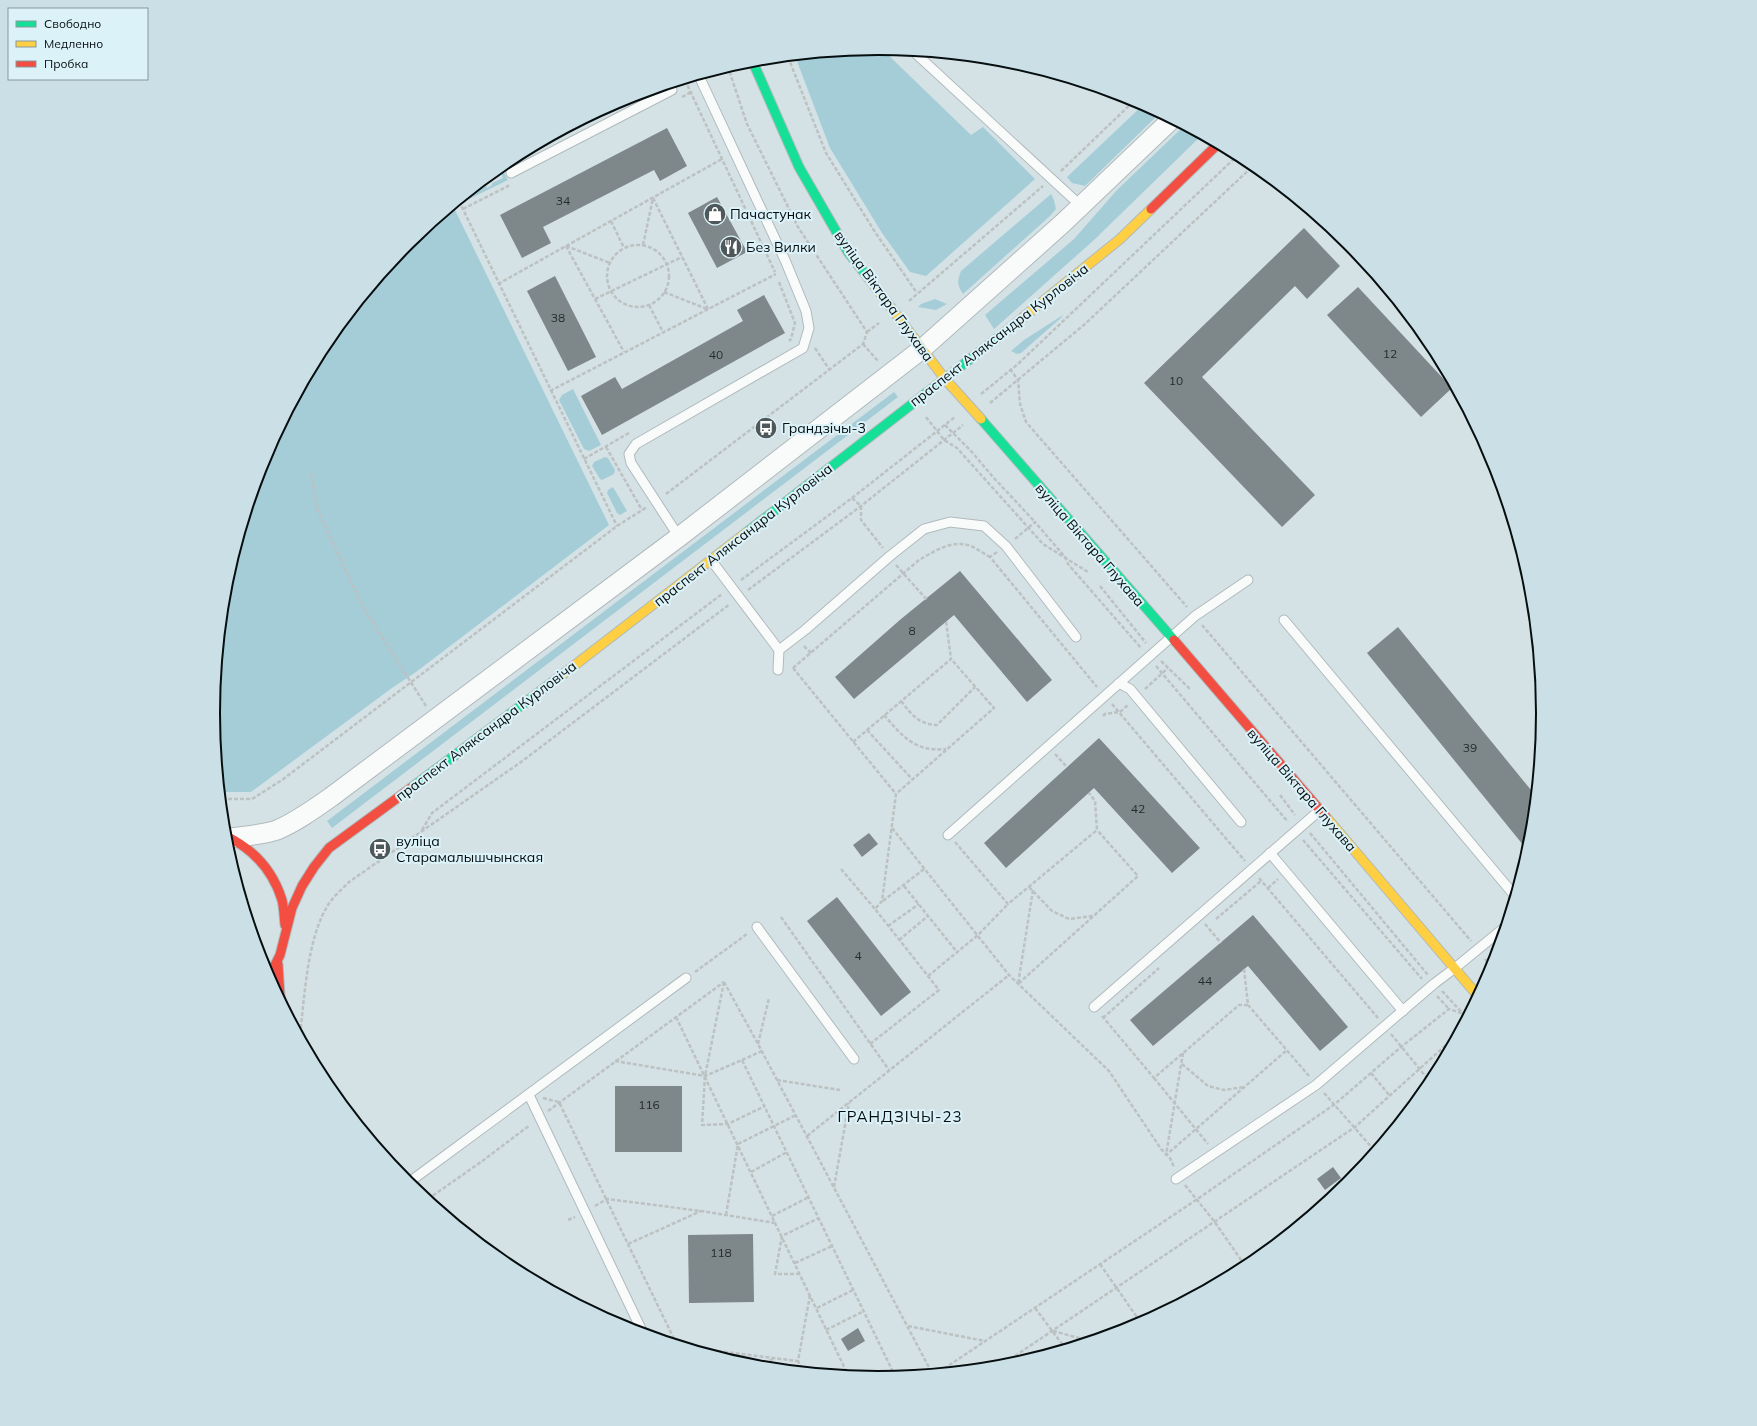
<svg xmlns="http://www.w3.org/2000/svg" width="1757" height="1426" viewBox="0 0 1757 1426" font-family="Mulish,sans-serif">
  <rect width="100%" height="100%" fill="#d5e2e5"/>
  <g fill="#a5cdd8">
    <path d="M881,48L971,135L983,127L1035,179L926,276L910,272L882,233L830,148L795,56Z"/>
    <path d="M1144,104L1160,113L1085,186L1072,183L1067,177Z"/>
    <path d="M1184,126L1202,135L1094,240L994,329L985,315L1074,239L1117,190Z"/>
    <path d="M501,167L508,180L469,199L463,198L484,181L487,188L492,185V183L503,178L499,168Z"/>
    <path d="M1051,194L1054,200L1056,209L1050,216L963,294C957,285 957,281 961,271Z"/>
    <path d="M453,206L609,525L416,672L392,688L251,792H221L214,713L226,583L264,458L326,343L408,243Z"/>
    <path d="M935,299L947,304L936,310L918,307L921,304Z"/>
    <path d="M1063,315L1062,317L1021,353L1017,354L1011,351L1024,340Z"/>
    <path d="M573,389L601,445L589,451L584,449L559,400L562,395Z"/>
    <path d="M894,392L898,397L332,828L327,821Z"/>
    <path d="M605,457L608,458L615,470L614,474L602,480L600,479L592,466L594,462Z"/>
    <path d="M613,487L627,511L620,515L617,513L607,493L608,490Z"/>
    <path d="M239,885C249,901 255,915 254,934Z"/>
  </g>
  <g fill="#7e878a">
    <path d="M667,128L687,166L660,181L654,170L543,227L551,243L522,258L500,215Z"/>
    <path d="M717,197L747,252L717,268L688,213Z"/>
    <path d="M1304,228L1340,266L1307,299L1295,286L1202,377L1315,495L1282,527L1144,383Z"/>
    <path d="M555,276L596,357L568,371L527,291Z"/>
    <path d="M1358,287L1452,388L1421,417L1327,315Z"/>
    <path d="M764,295L785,333L602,435L581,396L615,377L622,389L743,321L737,310Z"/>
    <path d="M960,571L1052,680L1027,702L954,615L854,699L835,677L901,619Z"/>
    <path d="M1398,627L1535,795L1531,843L1528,851L1367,653Z"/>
    <path d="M1099,738L1200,848L1172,873L1094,788L1006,868L984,843Z"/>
    <path d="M869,833L878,844L862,857L853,845Z"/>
    <path d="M837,897L911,992L881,1016L807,921Z"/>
    <path d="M1253,915L1348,1027L1320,1051L1248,966L1153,1046L1130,1020Z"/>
    <rect x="615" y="1086" width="67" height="66"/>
    <path d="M1333,1167L1341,1178L1325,1190L1317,1179Z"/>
    <path d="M753,1234L754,1302L689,1303L688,1235Z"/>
    <path d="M858,1328L865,1341L848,1351L841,1339Z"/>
  </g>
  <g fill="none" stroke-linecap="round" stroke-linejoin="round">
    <g stroke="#b0babc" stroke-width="11">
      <g id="lane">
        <path d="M913,51L1081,206"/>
        <path d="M511,173L672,90L671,84"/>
        <path d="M679,537L631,463L629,454L636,444L803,348L809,328L806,311L785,260L699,76"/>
        <path d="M711,560L779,650"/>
        <path d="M1284,620L1515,896"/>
        <path d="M778,670L779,650L805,630L890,556L924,529L950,522L984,526L1006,546L1076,637"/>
        <path d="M1119,683L1130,689L1241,822"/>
        <path d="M948,835L1195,616L1248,580"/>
        <path d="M1270,853L1403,1011"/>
        <path d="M757,927L854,1059"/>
        <path d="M1094,1007L1320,810"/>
        <path d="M529,1095L643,1333"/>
        <path d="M1176,1179L1316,1085L1435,983L1455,968L1505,927"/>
        <path d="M408,1183L686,978"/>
      </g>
    </g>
    <g stroke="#b0babc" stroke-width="21">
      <path id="street" d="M230,838C245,836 262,835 277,830C296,822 314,809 331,797L679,537L922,349L1063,223L1172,119"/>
    </g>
    <g stroke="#b0babc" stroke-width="11">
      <g id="fast">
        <path d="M752,60L799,167L848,252L867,276"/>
        <path d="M981,419L1174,640"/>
        <path d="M747,532L1005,332"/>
        <path d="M411,788L562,675"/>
      </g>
    </g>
    <g stroke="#b0babc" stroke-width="11">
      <g id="slow">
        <path d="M867,276L945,379L981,419"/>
        <path d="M1005,332L1120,239L1151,209"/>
        <path d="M562,675L747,532"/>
        <path d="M1326,817L1478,996"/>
      </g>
    </g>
    <g stroke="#b0babc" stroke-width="11">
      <g id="jam">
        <path d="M1151,209L1218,144"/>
        <path d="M1174,640L1326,817"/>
        <path d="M226,836C253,849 273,871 282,900C284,908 284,917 285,925"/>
        <path d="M278,964L280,996"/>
        <path d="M269,977L280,955L292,908L302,886L314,867L329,848L411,788"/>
      </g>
    </g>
    <g stroke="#bcc1c2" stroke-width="2.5" stroke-dasharray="4 2" stroke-linecap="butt">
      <path d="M788,57L826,153L875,232L917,293"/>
      <path d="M685,80L775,272"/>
      <path d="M682,97L691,92"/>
      <path d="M1061,171L1135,100"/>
      <path d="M653,198L708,309"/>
      <path d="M459,201L617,526"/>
      <path d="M463,209L510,185"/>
      <path d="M611,221L624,248"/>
      <path d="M643,245L653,198"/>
      <circle cx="638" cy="276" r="31"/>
      <path d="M566,246L624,352"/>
      <path d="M566,246L610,263"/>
      <path d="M779,282L795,323L791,339L789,341"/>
      <path d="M498,284L722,159"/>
      <path d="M664,292L707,309"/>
      <path d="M595,299L682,257"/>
      <path d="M909,301L1043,186"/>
      <path d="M649,305L663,332"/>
      <path d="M867,332L879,323"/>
      <path d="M863,344L878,361"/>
      <path d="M815,348L829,369"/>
      <path d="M1010,369L1018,380L1020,404L1026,422L1187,607"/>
      <path d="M550,391L776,274"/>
      <path d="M981,394L1018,364L1238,155"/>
      <path d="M990,403L1085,324L1254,165"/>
      <path d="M926,417L944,440L957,448L1043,544L1088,572"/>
      <path d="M945,425L971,451L993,477L1035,522"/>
      <path d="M606,447L642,510"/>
      <path d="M584,459L629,433"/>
      <path d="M311,473L318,511L363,607L426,706"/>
      <path d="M666,494L863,344L867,332L798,227L747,124L728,67"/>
      <path d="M852,498L861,506V520L883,548"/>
      <path d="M1015,539L1035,522L1065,557L1068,564L1141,648"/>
      <path d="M997,552L990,557L1097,687"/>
      <path d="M896,565L927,600"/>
      <path d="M741,580L852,498L955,417"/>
      <path d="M1100,586L1146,643"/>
      <path d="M748,590L861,506L963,425"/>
      <path d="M1202,625L1471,941"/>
      <path d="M804,646L811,653"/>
      <path d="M1161,661L1190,689"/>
      <path d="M1156,666L1288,822"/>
      <path d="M793,668L919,560C935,551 952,539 971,546C978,549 984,554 990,557"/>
      <path d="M793,668L896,794"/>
      <path d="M1145,689L1168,668"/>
      <path d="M901,701C912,715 918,724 937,725L975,687"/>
      <path d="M1112,704L1245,861"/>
      <path d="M884,715C903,737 915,752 946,749"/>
      <path d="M1103,716L1105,714L1120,712L1128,705"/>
      <path d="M867,730L912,779"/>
      <path d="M853,742L951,659L946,621"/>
      <path d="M1055,754L1067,767"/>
      <path d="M1280,795L1295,815"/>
      <path d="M222,799H252L282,780L617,526L647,507"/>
      <path d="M892,828L1009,975L1109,1071L1161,1149L1170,1158L1174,1167"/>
      <path d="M422,830L432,813L722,594"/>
      <path d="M1310,833L1428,975"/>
      <path d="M1303,840L1422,979"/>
      <path d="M955,842L1008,904L1097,830L1095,801L1089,793"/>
      <path d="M841,869L875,909"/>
      <path d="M1259,878L1378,1018"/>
      <path d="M904,886L957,952"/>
      <path d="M1029,887L1052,911L1069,919L1093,916"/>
      <path d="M1268,888L1278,879"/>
      <path d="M1033,890L1018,984L1138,876L1097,830"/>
      <path d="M883,901L924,869"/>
      <path d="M781,917L889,1070"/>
      <path d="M1216,919L1261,881"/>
      <path d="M1205,924L1221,943"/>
      <path d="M888,926L919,904"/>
      <path d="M899,940L928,916"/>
      <path d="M1485,959L1492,968"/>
      <path d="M1244,969L1248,1005L1309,1076"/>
      <path d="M695,972L747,934"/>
      <path d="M928,976L978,935L1008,904"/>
      <path d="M724,982L758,1044L932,1373"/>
      <path d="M724,982L705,1076L702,1125L728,1124L765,1106"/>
      <path d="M1442,991L1466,1017"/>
      <path d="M1437,996L1449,1009"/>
      <path d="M1102,1016L1154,1078L1239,1005H1248"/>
      <path d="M676,1017L848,1375"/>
      <path d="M1103,1018L1159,968"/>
      <path d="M300,1034C305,994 307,939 328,905C333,897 342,889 349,882L521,762L730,604"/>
      <path d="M1391,1034L1431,1083"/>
      <path d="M758,1044L769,998"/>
      <path d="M870,1044L939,990L875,909L882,901L896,794L994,708L951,659"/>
      <path d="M1183,1053L1166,1155L1287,1050"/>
      <path d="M742,1060L762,1051"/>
      <path d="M615,1061L705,1076L742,1060L895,1376"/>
      <path d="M1182,1064L1208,1086L1224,1090L1244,1087"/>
      <path d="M1371,1073L1390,1096"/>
      <path d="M1154,1078L1208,1144"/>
      <path d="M777,1080L840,1090"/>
      <path d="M1324,1093L1375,1151"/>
      <path d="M543,1098L559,1102L676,1343"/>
      <path d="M548,1111L724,982"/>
      <path d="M807,1136L1009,975"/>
      <path d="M751,1172L787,1152"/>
      <path d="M1185,1185L1214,1221L1246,1267"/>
      <path d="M834,1187L849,1103"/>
      <path d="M428,1199L481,1162L530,1125"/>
      <path d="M595,1206L607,1199L701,1211L775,1223"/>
      <path d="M726,1215L738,1144L796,1115"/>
      <path d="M772,1216L809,1197"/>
      <path d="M568,1220L575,1217"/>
      <path d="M628,1244L701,1211"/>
      <path d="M795,1263L832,1246"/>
      <path d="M1100,1264L1141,1323"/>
      <path d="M800,1274H775L782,1236L819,1218"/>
      <path d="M810,1295L798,1361L802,1368L882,1378"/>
      <path d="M817,1308L853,1290"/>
      <path d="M1035,1308L1065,1348"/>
      <path d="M908,1326L985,1341"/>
      <path d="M826,1330L864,1311"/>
      <path d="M1053,1331L1090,1341"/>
      <path d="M694,1348L798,1361"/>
      <path d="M759,1366L773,1359"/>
      <path d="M1000,1366L1355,1127L1456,1036"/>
      <path d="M939,1372L1196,1200L1335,1104L1401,1047L1449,1009L1464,1014V1022"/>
    </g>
    <use href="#lane" stroke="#f9fbfb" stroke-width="9"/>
    <use href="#street" stroke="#f9fbfb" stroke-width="19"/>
    <use href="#fast" stroke="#16e098" stroke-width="9"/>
    <use href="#slow" stroke="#ffcf43" stroke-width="9"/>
    <use href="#jam" stroke="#f24e42" stroke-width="9"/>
  </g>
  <defs>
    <g id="shop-disc" transform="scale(1.15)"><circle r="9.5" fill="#4e585b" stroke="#dcf2f9"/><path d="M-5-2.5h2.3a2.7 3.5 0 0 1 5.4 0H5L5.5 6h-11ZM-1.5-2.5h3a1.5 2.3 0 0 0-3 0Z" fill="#fff"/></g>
    <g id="restaurant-disc" transform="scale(1.15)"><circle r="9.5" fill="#4e585b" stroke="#dcf2f9"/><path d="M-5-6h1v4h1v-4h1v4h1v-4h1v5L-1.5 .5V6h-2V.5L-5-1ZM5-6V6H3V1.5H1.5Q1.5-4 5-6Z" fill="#fff"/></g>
    <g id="bus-disc" transform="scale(1.15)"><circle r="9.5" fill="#4e585b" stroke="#dcf2f9"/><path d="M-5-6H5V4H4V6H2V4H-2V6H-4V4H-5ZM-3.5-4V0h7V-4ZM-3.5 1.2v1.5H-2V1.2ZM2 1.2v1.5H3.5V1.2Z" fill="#fff"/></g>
  </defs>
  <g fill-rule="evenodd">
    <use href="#shop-disc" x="715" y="214"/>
    <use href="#restaurant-disc" x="731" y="247"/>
    <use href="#bus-disc" x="766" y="428"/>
    <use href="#bus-disc" x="380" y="849"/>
  </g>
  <g text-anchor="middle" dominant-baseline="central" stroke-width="4" stroke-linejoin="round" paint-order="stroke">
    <g font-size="12" fill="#242c2e">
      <text x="563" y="200">34</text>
      <text x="558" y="317">38</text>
      <text x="1390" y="353">12</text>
      <text x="716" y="354">40</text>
      <text x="1176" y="380">10</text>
      <text x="912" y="630">8</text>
      <text x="1470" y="747">39</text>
      <text x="1138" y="808">42</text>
      <text x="858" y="955">4</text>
      <text x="1205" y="980">44</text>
      <text x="649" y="1104">116</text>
      <text x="721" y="1252">118</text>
    </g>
    <g font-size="14" fill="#060e10" stroke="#dcf2f9" text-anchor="start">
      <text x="730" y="214">Пачастунак</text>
      <text x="746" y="247">Без Вилки</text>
      <text x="782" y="428">Грандзічы-3</text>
      <text x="396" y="841">вуліца<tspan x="396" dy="16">Старамалышчынская</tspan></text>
    </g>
    <g font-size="14" fill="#060e10" stroke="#dcf2f9">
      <text transform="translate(884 296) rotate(54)">вуліца Віктара Глухава</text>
      <text transform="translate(999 335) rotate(-38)">праспект Аляксандра Курловіча</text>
      <text transform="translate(743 535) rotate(-38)">праспект Аляксандра Курловіча</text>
      <text transform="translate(1090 545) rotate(49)">вуліца Віктара Глухава</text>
      <text transform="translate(486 731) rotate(-37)">праспект Аляксандра Курловіча</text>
      <text transform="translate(1302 790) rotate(49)">вуліца Віктара Глухава</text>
    </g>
    <g font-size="15" letter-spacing="1" fill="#060e10" stroke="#dcf2f9">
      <text x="900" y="1116">ГРАНДЗІЧЫ-23</text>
    </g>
  </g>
  <path d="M0 0H1757V1426H0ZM220 713a658 658 0 1 1 1316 0a658 658 0 1 1-1316 0Z" fill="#cbe0e6" fill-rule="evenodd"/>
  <path fill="none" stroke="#060e10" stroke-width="2" d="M220 713a658 658 0 1 1 1316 0a658 658 0 1 1-1316 0Z"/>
  <rect x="8" y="8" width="140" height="72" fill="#dcf2f9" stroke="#86979c"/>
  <rect x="16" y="21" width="20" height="6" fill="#16e098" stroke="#86979c"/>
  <text x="44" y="28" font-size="12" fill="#060e10">Свободно</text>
  <rect x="16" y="41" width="20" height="6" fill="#ffcf43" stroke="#86979c"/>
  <text x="44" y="48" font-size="12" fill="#060e10">Медленно</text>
  <rect x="16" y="61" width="20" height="6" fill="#f24e42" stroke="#86979c"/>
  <text x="44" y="68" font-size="12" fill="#060e10">Пробка</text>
</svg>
